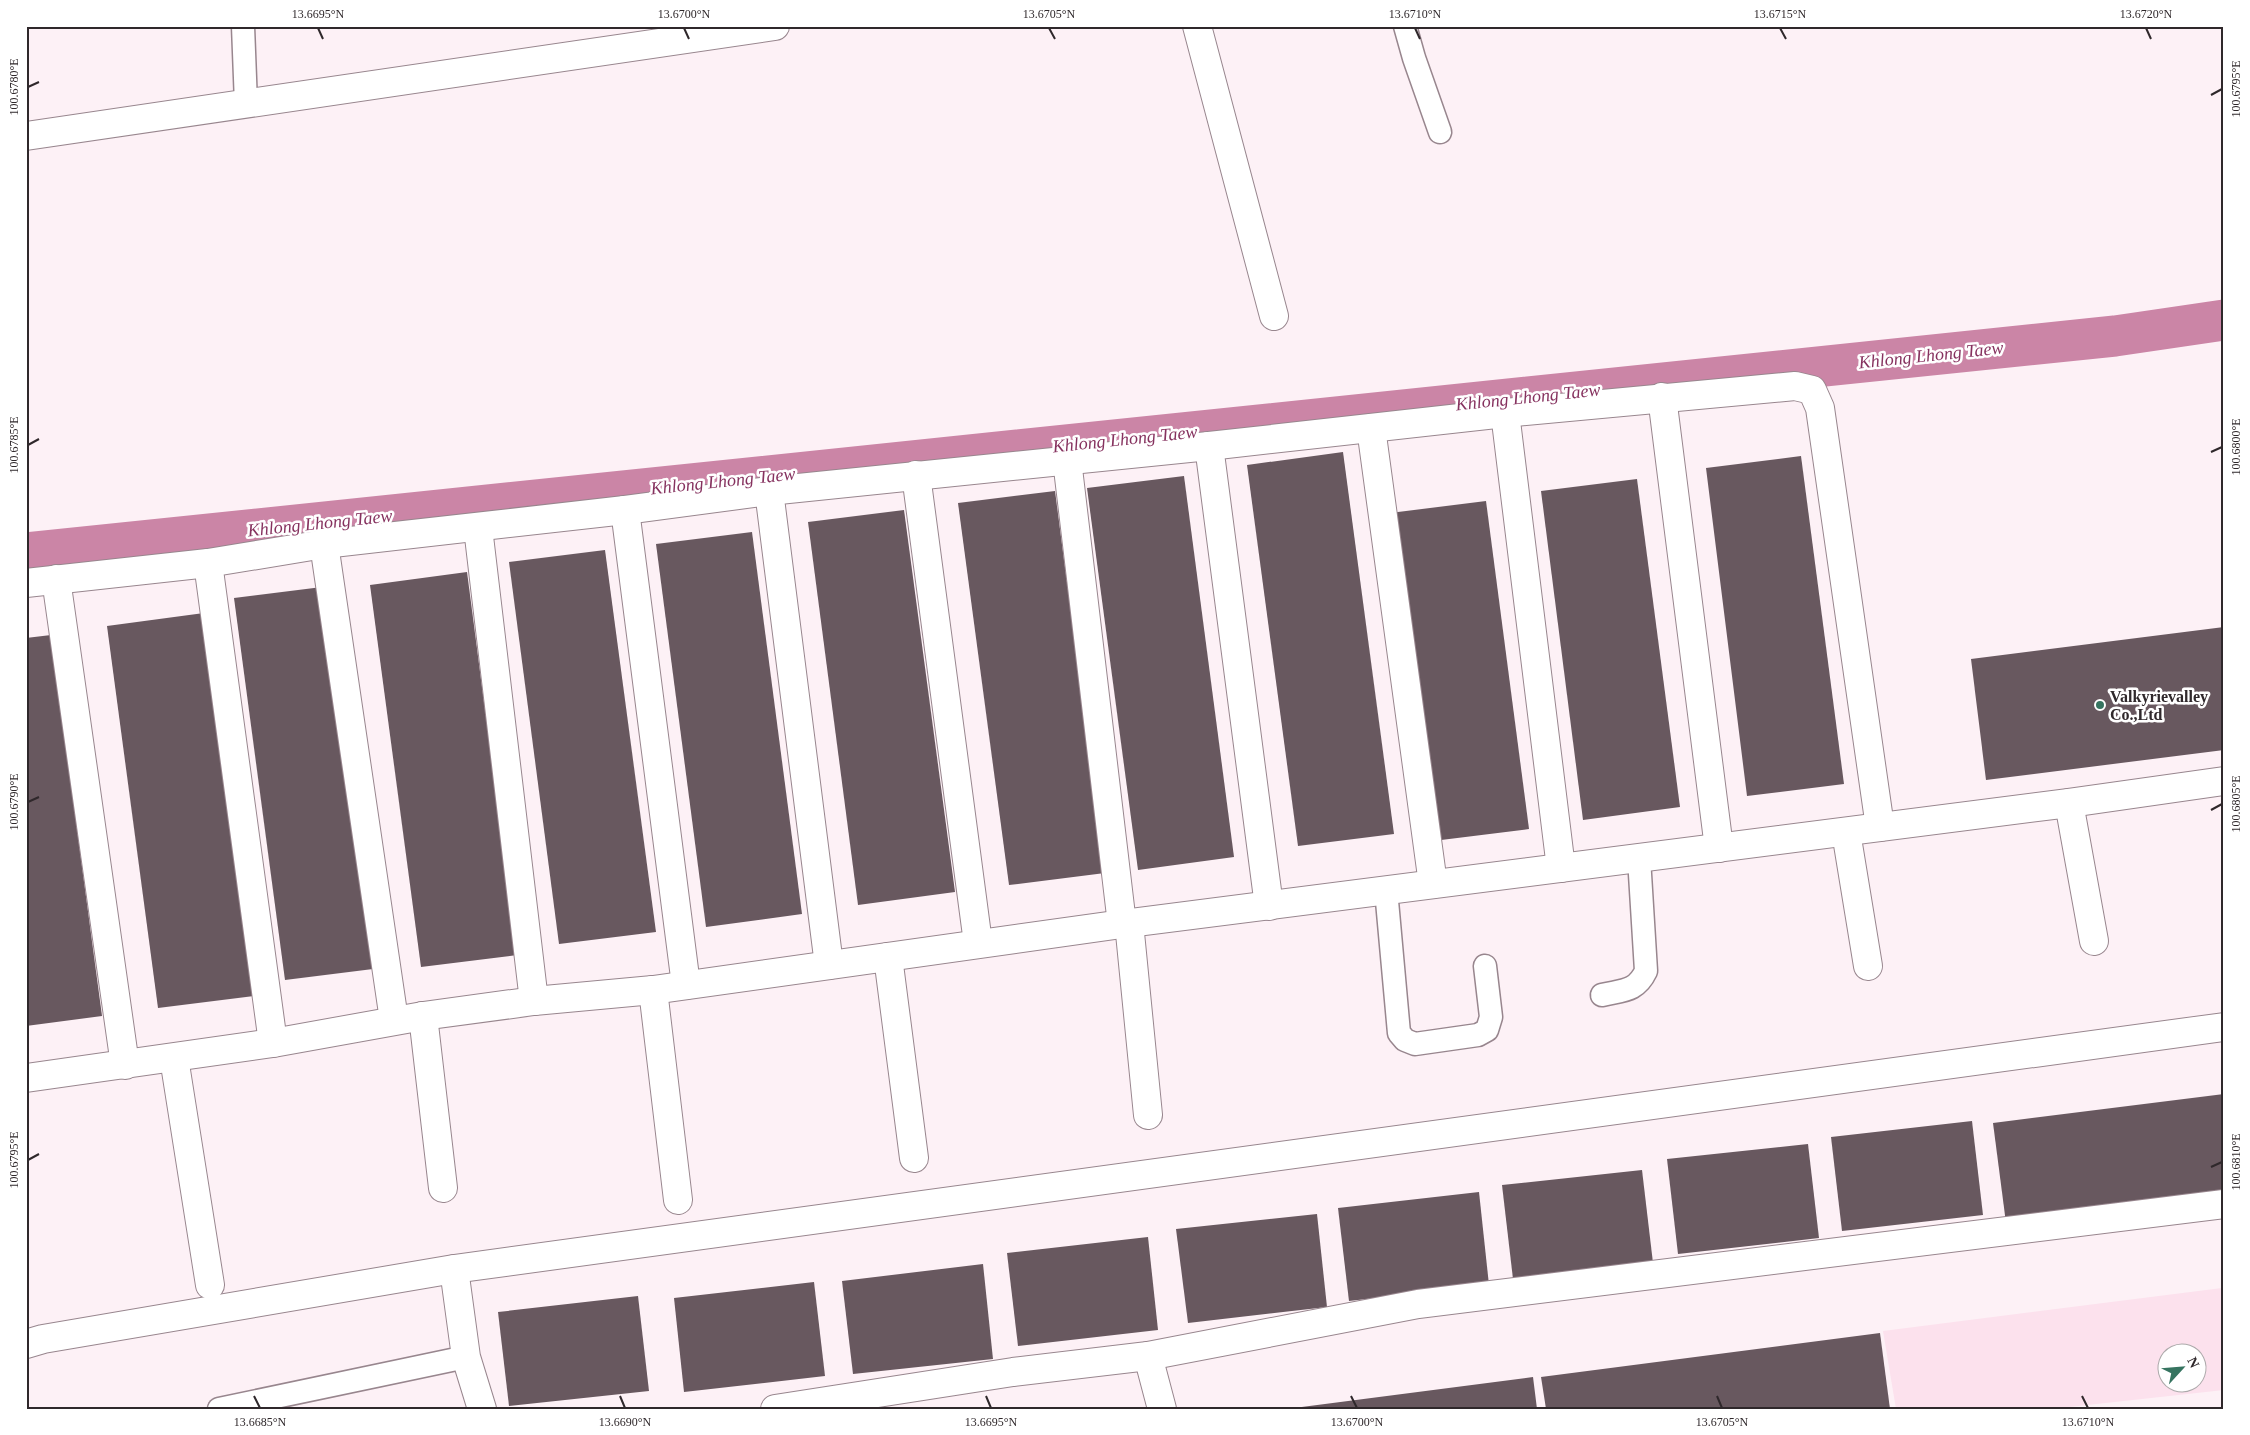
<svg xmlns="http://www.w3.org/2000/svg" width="2250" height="1435" viewBox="0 0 2250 1435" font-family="'Times New Roman',serif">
  <rect width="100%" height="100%" fill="#fdf1f6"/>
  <path fill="#fce1ed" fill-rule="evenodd" d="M2222,1288L2224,1390L2051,1409H1896L1883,1331ZM2168,1352H2198V1382H2168Z"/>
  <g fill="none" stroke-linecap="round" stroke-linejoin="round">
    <path stroke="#cb85a6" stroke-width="41" d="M26,553L2115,336L2224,320"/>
  </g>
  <g fill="#68585f">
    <path d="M1343,452L1394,834L1298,846L1247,465Z"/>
    <path d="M1801,456L1844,784L1747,796L1706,468Z"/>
    <path d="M1184,476L1234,857L1138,870L1087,488Z"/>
    <path d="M1637,479L1680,807L1583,820L1541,491Z"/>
    <path d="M1055,491L1105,873L1009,885L958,503Z"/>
    <path d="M1486,501L1529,829L1433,841L1390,513Z"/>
    <path d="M904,510L955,892L858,905L808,522Z"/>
    <path d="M752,532L802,914L706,927L656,544Z"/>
    <path d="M605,550L656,932L559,944L509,562Z"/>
    <path d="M467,572L517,955L421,967L370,585Z"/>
    <path d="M330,586L381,968L285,980L234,598Z"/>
    <path d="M204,613L254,996L158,1008L107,626Z"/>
    <path d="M2224,627V750L1986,780L1971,659Z"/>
    <path d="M51,635L102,1016L26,1026V638Z"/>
    <path d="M2224,1094V1195L2006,1223L1993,1123Z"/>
    <path d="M1972,1121L1983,1215L1842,1231L1831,1137Z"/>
    <path d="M1808,1144L1819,1238L1678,1254L1667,1159Z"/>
    <path d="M1642,1170L1653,1263L1513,1279L1502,1185Z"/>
    <path d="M1479,1192L1489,1285L1349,1301L1338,1208Z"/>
    <path d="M1317,1214L1327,1307L1188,1323L1176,1229Z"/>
    <path d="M1148,1237L1158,1330L1018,1346L1007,1253Z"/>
    <path d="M983,1264L993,1359L853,1374L842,1281Z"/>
    <path d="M814,1282L825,1376L684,1392L674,1298Z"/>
    <path d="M638,1296L649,1391L509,1406L498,1312Z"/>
    <path d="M1880,1333L1890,1409H1546L1541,1377Z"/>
    <path d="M1533,1377L1537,1409H1294V1408Z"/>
  </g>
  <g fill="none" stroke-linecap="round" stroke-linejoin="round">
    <g stroke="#98868e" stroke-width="25">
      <g id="service">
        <path d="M243,26L246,104"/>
        <path d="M1405,26L1414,58L1440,132"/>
        <path d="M1386,890L1399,1033L1405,1040L1415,1044L1478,1035L1487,1030L1491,1017L1485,966"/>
        <path d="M1602,995C1623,990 1636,992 1646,971L1639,858"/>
        <path d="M219,1409L466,1357"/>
      </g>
    </g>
    <g stroke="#98868e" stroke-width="30">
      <g id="minor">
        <path d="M1197,26L1274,316"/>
        <path d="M26,136L775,26"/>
        <path d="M1662,397L1719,848"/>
        <path d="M1505,413L1561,868"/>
        <path d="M1371,428L1433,884"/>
        <path d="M1209,446L1269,906"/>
        <path d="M1067,460L1122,924"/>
        <path d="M916,475L978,943"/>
        <path d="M769,491L829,965"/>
        <path d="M625,510L686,985"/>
        <path d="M478,528L534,1001"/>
        <path d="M324,544L394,1020"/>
        <path d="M208,563L273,1043"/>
        <path d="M56,579L125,1065"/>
        <path d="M26,583L208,563L324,544L625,510L769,491L1209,446L1505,413L1795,386L1812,390L1820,408L1880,827"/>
        <path d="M2069,803L2094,941"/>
        <path d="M1846,832L1868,966"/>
        <path d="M1129,923L1148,1115"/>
        <path d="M888,957L914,1158"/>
        <path d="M653,990L678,1200"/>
        <path d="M423,1016L443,1188"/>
        <path d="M174,1058L210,1285"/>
        <path d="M26,1078L273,1043L423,1016L534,1001L653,990L1122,924L2069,803L2224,781"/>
        <path d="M454,1269L466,1357L482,1409"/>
        <path d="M26,1344L43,1339L454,1269L2224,1027"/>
        <path d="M1148,1356L1162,1409"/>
        <path d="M775,1409L1013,1372L1148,1356L1418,1304L2224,1204"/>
      </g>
    </g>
    <use href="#service" stroke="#fff" stroke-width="22"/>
    <use href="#minor" stroke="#fff" stroke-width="28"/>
  </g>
  <path fill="none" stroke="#2f282b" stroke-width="2" d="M318,28L323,39M684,28L689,39M1049,28L1055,39M1415,28L1420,39M1780,28L1786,39M2146,28L2151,39M28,87L39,82M2211,95L2222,89M28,445L39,439M2211,452L2222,447M28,802L39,797M2211,810L2222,804M28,1160L39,1154M2211,1167L2222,1162M254,1396L260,1408M620,1396L625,1408M986,1396L991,1408M1351,1396L1357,1408M1717,1396L1722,1408M2082,1396L2088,1408"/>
  <circle fill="#367460" stroke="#fff" stroke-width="2" cx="2100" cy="705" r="5"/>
  <g text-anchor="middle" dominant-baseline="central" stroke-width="5" stroke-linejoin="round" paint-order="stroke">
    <g font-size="16" font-weight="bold" fill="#2f282b" stroke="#fff" text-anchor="start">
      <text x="2110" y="696">Valkyrievalley<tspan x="2110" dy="18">Co.,Ltd</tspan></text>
    </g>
    <g font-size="18" font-style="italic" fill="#86325f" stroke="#fff">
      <text transform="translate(1931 355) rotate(-6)">Khlong Lhong Taew</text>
      <text transform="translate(1528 397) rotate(-6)">Khlong Lhong Taew</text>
      <text transform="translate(1125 439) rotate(-6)">Khlong Lhong Taew</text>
      <text transform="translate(723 481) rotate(-6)">Khlong Lhong Taew</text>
      <text transform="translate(320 523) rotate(-6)">Khlong Lhong Taew</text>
    </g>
  </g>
  <rect width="2250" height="1435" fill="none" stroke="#ffffff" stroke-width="55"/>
  <g transform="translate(2182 1368) rotate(64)"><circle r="24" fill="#ffffff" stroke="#aca9aa"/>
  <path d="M0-4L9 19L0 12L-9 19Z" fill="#367460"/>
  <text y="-8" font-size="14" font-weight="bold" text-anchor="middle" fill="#2f282b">N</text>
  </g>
  <rect x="28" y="28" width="2194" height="1380" fill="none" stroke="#2f282b" stroke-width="2"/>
  <g font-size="12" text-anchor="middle" fill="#2f282b">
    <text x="318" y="18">13.6695°N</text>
    <text x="684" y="18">13.6700°N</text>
    <text x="1049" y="18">13.6705°N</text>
    <text x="1415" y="18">13.6710°N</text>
    <text x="1780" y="18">13.6715°N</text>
    <text x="2146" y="18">13.6720°N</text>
    <text transform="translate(14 87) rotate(-90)" y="4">100.6780°E</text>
    <text transform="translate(2236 89) rotate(-90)" y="4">100.6795°E</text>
    <text transform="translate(14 445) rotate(-90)" y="4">100.6785°E</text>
    <text transform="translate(2236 447) rotate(-90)" y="4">100.6800°E</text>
    <text transform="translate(14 802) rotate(-90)" y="4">100.6790°E</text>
    <text transform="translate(2236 804) rotate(-90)" y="4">100.6805°E</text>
    <text transform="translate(14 1160) rotate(-90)" y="4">100.6795°E</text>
    <text transform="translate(2236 1162) rotate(-90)" y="4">100.6810°E</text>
    <text x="260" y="1426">13.6685°N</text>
    <text x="625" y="1426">13.6690°N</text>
    <text x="991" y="1426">13.6695°N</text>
    <text x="1357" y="1426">13.6700°N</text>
    <text x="1722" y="1426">13.6705°N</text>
    <text x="2088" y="1426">13.6710°N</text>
  </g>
</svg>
